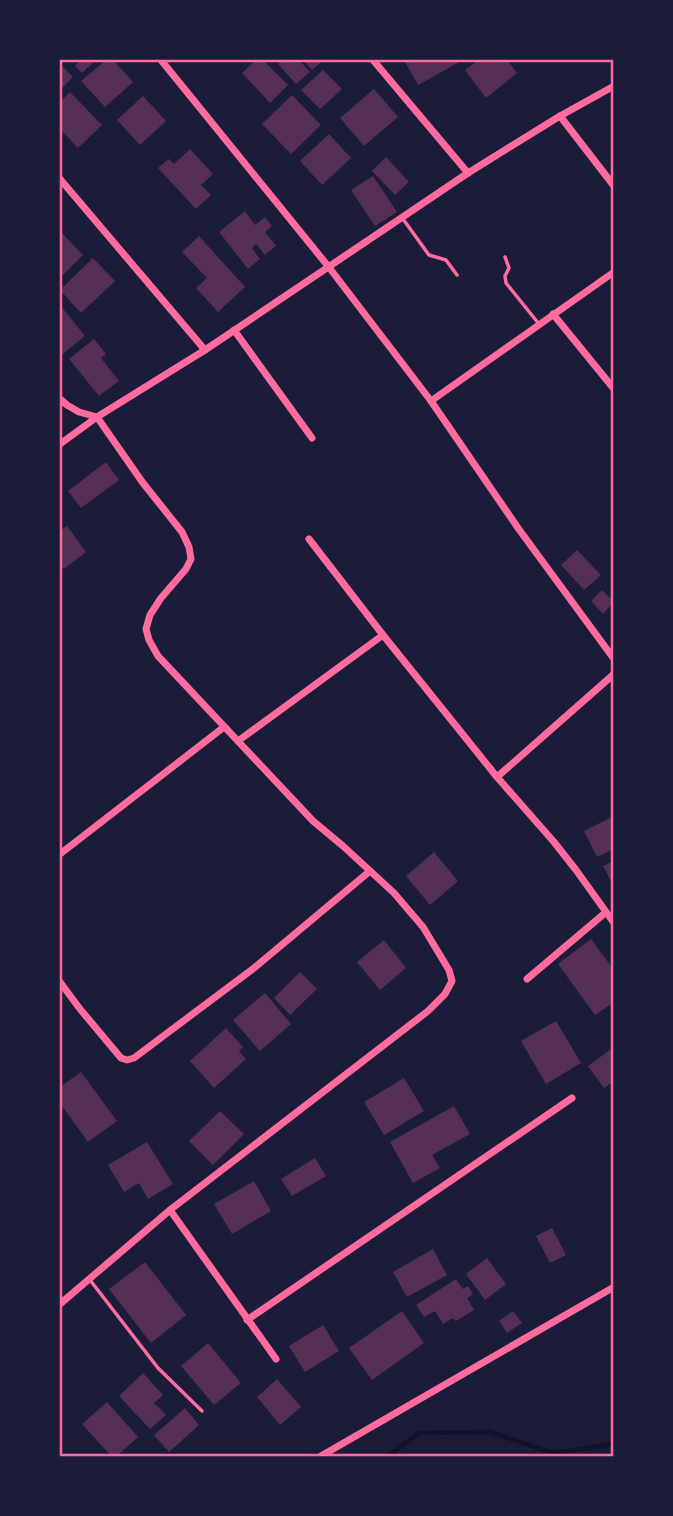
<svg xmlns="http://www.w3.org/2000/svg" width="673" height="1516" viewBox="0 0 673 1516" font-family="'Open Sans',sans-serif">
  <rect width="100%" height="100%" fill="#1b1b3a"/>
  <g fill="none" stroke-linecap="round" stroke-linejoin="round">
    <path stroke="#12122b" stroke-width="4.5" d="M388,1456L419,1433L490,1432L553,1453L614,1444"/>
  </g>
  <g fill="#542f53">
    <path d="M81,60H96L82,73L75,66Z"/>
    <path d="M106,60H113L133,82L105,107L81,81Z"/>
    <path d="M256,60H263L288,85L270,103L242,73Z"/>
    <path d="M283,60H299L310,72L296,84L278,64Z"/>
    <path d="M303,60H324L312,70Z"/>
    <path d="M404,60H463L418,85Z"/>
    <path d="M479,60H507L517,73L486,98L465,70Z"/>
    <path d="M60,64L73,77L60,90Z"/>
    <path d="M323,70L342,89L320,109L301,90Z"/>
    <path d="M374,89L398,117L364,146L340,118Z"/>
    <path d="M70,92L102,125L78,148L60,129V102Z"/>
    <path d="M292,95L321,125L291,154L262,124Z"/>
    <path d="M143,96L166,121L140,145L117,120Z"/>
    <path d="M329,134L351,158L322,185L300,161Z"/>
    <path d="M190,149L213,174L201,185L211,195L196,209L158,168L169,159L174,164Z"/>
    <path d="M386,157L409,182L395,195L372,171Z"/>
    <path d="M373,176L397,212L375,226L351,190Z"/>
    <path d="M245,211L255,225L265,217L272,226L265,232L276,246L265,255L256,244L252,248L260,259L248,269L219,232Z"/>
    <path d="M60,231L83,255L61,277L60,275Z"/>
    <path d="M199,236L245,287L218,312L196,288L207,278L182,252Z"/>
    <path d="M93,258L115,281L81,313L60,290Z"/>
    <path d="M60,305L85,336L60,356Z"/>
    <path d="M94,339L106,354L101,358L119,381L99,396L69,359Z"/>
    <path d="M106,462L119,480L81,508L68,491Z"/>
    <path d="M67,526L86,552L64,569L60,563V531Z"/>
    <path d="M577,550L601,575L584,590L561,565Z"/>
    <path d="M602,590L614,602L603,614L591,601Z"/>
    <path d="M614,816V849L597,857L584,831Z"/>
    <path d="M434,852L458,881L430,905L406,876Z"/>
    <path d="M614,861V887L603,866Z"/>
    <path d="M591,939L614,970V1002L595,1015L558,964Z"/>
    <path d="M384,940L406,968L380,990L357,962Z"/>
    <path d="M300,972L317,989L290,1015L274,998Z"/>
    <path d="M265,993L291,1024L260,1051L233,1020Z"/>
    <path d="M556,1021L581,1063L546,1084L521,1041Z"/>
    <path d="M226,1028L243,1047L239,1051L246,1059L214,1088L190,1061Z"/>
    <path d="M614,1047V1081L604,1088L588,1066Z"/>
    <path d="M81,1072L117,1121L88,1142L60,1103V1087Z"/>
    <path d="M404,1078L424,1111L384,1135L364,1102Z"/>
    <path d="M454,1106L470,1134L432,1155L440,1168L413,1183L390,1142Z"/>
    <path d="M220,1111L244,1134L213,1165L189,1141Z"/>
    <path d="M147,1142L173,1184L148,1199L139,1183L124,1192L108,1165Z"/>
    <path d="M315,1158L326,1176L292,1196L281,1179Z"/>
    <path d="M254,1181L271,1211L232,1234L214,1204Z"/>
    <path d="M552,1228L566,1255L550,1263L536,1236Z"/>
    <path d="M433,1249L447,1275L407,1297L393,1272Z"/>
    <path d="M487,1258L506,1284L485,1300L466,1274Z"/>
    <path d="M145,1262L186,1315L151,1343L109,1289Z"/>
    <path d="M456,1279L463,1289L468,1286L473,1294L467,1298L474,1310L456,1321L453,1318L443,1324L435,1311L424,1317L416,1305Z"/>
    <path d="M402,1311L424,1343L372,1380L349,1348Z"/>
    <path d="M513,1311L522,1323L507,1333L499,1321Z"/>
    <path d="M323,1325L339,1351L305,1372L289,1346Z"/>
    <path d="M208,1343L241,1383L214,1405L181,1366Z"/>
    <path d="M143,1373L163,1395L154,1403L166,1415L150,1429L119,1396Z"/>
    <path d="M277,1379L301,1407L280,1425L257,1397Z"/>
    <path d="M107,1402L138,1437L117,1456H111L82,1424Z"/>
    <path d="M185,1408L199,1425L169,1452L154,1435Z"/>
  </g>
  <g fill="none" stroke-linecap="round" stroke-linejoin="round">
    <g stroke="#ff6b9d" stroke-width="3.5">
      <path d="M403,219L429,255L446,260L457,275"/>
      <path d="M505,257L509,268L505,276L506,283L539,324"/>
      <path d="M90,1280L158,1368L202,1411"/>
    </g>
    <g stroke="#ff6b9d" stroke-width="7">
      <path d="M161,60L328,266L431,401L518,528L614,659"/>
      <path d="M373,60L468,173"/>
      <path d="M560,116L614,186"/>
      <path d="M60,179L205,350"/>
      <path d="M553,314L614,389"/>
      <path d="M234,330L312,438"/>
      <path d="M60,399L67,405L79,412L97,417L143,483L182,532L189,547L191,559L186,569L161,598L150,615L146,629L149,640L158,656L313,821L343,846L394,893L423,927L449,970L452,981L445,994L428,1011L170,1210L60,1304"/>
      <path d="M431,401L614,272"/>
      <path d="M60,444L97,417L205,350L468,173L560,116L614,86"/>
      <path d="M309,539L383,635L497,777L554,842L576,870L614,923"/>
      <path d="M238,741L383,635"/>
      <path d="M497,777L614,674"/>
      <path d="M60,854L224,727"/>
      <path d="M527,979L605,913"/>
      <path d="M60,982L80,1009L121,1058L127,1060L134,1058L254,968L370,871"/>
      <path d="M170,1210L276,1359"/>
      <path d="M247,1320L572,1098"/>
      <path d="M321,1456L614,1287"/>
    </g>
  </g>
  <rect width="673" height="1516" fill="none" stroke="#1b1b3a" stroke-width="122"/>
  <rect x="61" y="61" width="551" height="1394" fill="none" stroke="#ff6b9d" stroke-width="2.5"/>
</svg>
